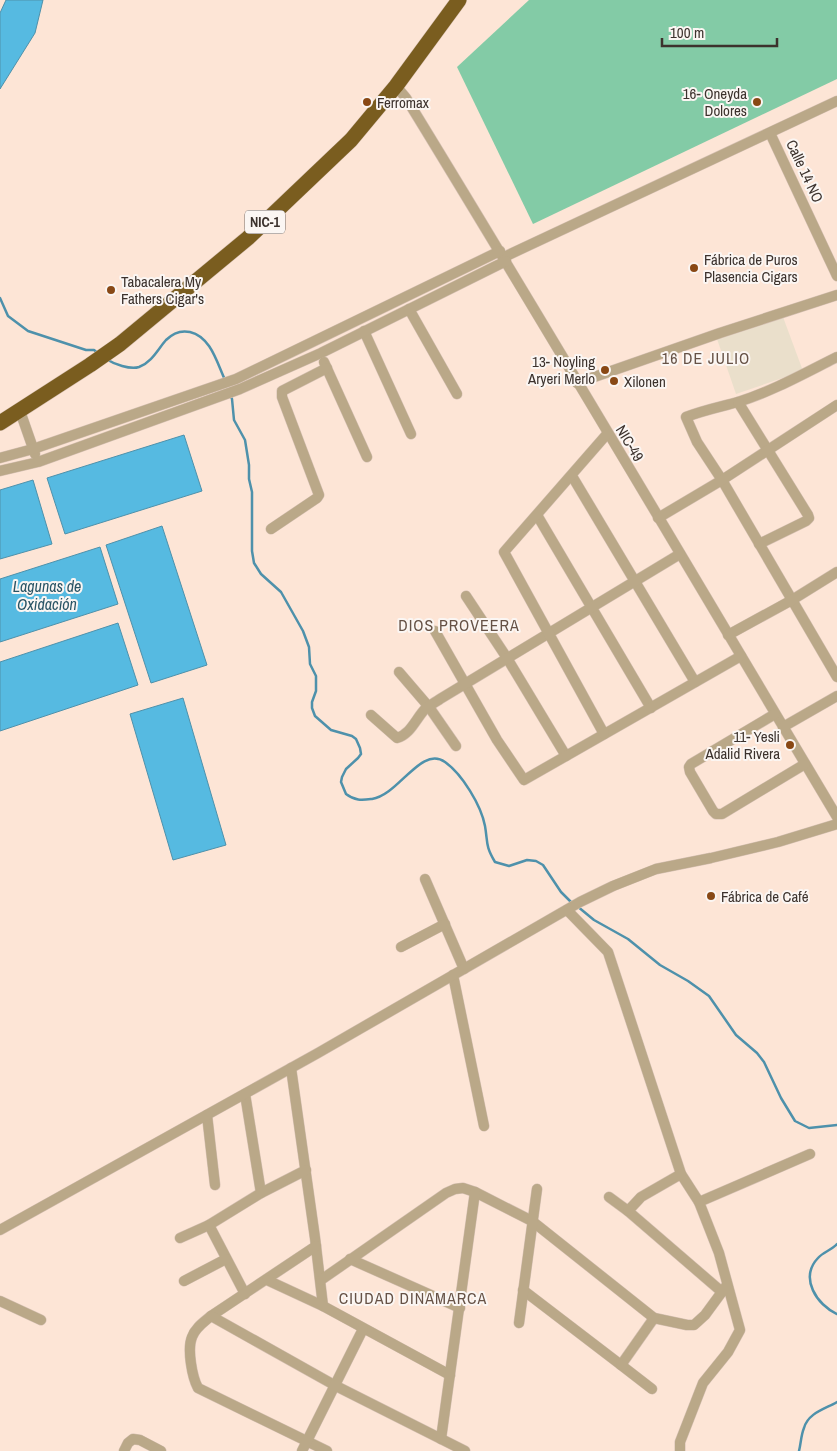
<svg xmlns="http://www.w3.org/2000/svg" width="837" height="1451" viewBox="0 0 837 1451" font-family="'Archivo Narrow',sans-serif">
  <rect width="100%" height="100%" fill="#fde5d6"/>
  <path fill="#eadfcb" d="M783,317L803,371L736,394L717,339Z"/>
  <path fill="#83cba6" d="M529,0H837V79L533,224L457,67Z"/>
  <g fill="#56bae1" stroke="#4e91ab">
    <path d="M6,0H43L35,33L0,89V13Z"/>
    <path d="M184,435L202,491L65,534L47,478Z"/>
    <path d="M33,480L52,544L0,559V490Z"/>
    <path d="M162,526L207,665L151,683L106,545Z"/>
    <path d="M100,547L118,604L0,642V579Z"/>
    <path d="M118,623L138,685L0,731V662Z"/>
    <path d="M183,698L226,845L173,860L130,714Z"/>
  </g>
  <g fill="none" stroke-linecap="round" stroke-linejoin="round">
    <g stroke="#4e91ab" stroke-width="2.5">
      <path d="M0,298L8,316L28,331L86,350H94L98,353"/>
      <path d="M106,359C114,364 130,370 139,367C152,362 158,349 166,340C173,333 181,330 190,332C211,337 217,363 225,380"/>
      <path d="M230,395L232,399L234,420L245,440L249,465V479L252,492V551L254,563L261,574L281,592L303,631L309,647L310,664L316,676V691L312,702V708L315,716L331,730L352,736L356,739L360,748L361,754L358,758L346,769L342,777L341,782L346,794C355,801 362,800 372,799C399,795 421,745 445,762C462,774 481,805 485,826C488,843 485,845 495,862L509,866L527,860L536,861L543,865L561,892L572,903"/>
      <path d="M577,906L594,920L628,939L660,965L688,981L709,996L736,1035L757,1053L764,1062L781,1098L795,1121L809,1128L837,1125"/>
      <path d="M837,1244C832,1250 823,1252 818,1258C799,1278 817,1305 837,1314"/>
      <path d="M799,1451C801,1443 801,1435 804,1428C808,1413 825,1409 837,1402"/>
    </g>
    <g stroke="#d6c1b4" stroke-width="11">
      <g id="minor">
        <path d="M396,86L406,98C552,336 694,577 837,817"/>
        <path d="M770,133L837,276"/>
        <path d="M504,257L837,101"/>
        <path d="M409,309L457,394"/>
        <path d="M364,331L411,434"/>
        <path d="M837,357C805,373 773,391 738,402C720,407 704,410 686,417L697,442L722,480L837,677"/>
        <path d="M324,362L367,457"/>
        <path d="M577,383L720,333L837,295"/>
        <path d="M738,402L808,515L809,518L806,521L759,544"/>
        <path d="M20,411L35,454"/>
        <path d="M0,458L33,449L236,379L500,251"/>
        <path d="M0,471L38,462L240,389L321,353L506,261"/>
        <path d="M572,476L695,682"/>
        <path d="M537,515L651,708"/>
        <path d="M658,518L722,480L837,405"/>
        <path d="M271,529L317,498L319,495L282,397V391L327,368"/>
        <path d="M466,596L507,658L566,756"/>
        <path d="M435,631L497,740L524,780L741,656"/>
        <path d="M728,635L792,600L837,572"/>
        <path d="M399,672L429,707L456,746"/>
        <path d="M775,714L691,764L689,767L690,772L713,811L716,814H722L805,764"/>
        <path d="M371,715L397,738C411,734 416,718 426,708C430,705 436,702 440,699L680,554"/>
        <path d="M783,727L837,696"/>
        <path d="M604,734L504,552L607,434"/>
        <path d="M425,879L464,969"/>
        <path d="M567,910L608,952L681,1174L699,1202L719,1253L740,1330L728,1352L703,1383L680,1442V1451"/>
        <path d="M401,947L445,924"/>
        <path d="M453,975L484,1126"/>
        <path d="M291,1068L315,1238L323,1306"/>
        <path d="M245,1094L261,1193"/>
        <path d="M207,1115L215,1185"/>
        <path d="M609,1197L628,1211L722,1292"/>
        <path d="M699,1202L810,1154"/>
        <path d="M628,1211L641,1197L681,1174"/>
        <path d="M209,1225L245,1294"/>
        <path d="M0,1230L318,1053L580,902L613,886L656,869L711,858L778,842L837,824"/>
        <path d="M180,1238L209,1225L261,1193L306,1170"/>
        <path d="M316,1246L211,1316C204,1322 195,1328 192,1337C187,1349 192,1377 198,1388L327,1451"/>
        <path d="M350,1259L460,1308"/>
        <path d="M267,1280L323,1306L450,1375"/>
        <path d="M321,1280L446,1193L455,1189L463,1188L475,1192L532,1221L654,1318L687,1325H694L705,1315L727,1285"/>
        <path d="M184,1281L226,1259"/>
        <path d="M523,1290L621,1365L654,1318"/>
        <path d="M0,1301L41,1320"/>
        <path d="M211,1316L336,1386L465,1451"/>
        <path d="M519,1323L537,1189"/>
        <path d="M621,1365L652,1389"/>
        <path d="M441,1439L475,1192"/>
        <path d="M124,1451L128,1443L133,1439L140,1440L161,1451"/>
        <path d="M302,1451L363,1329"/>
      </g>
    </g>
    <g stroke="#d6c1b4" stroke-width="16">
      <path id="highway" d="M0,423L90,365L120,344L248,238L351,140L396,86L459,0"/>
    </g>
    <use href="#minor" stroke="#baa888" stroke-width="10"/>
    <use href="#highway" stroke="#7a5d1f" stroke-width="15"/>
  </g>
  <g fill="#894814" stroke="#fbf6f3" stroke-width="2">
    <circle cx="367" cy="102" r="5"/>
    <circle cx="757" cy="102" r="5"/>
    <circle cx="694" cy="268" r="5"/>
    <circle cx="111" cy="290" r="5"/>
    <circle cx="605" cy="370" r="5"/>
    <circle cx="614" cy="381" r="5"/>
    <circle cx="790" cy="745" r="5"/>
    <circle cx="711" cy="896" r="5"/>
  </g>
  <g text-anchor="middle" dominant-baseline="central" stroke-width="4" stroke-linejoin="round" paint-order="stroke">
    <rect fill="#fbf6f3" stroke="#756d68" stroke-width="1" x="245" y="210.5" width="40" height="23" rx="4"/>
    <g font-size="14" font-weight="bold" fill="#3c322d">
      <text x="265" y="222">NIC-1</text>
    </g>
    <g font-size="15" fill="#3c322d" stroke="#fbf6f3" text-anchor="start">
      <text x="747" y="93" text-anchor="end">16- Oneyda<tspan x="747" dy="17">Dolores</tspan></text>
      <text x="377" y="102">Ferromax</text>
      <text x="704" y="259">Fábrica de Puros<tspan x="704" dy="17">Plasencia Cigars</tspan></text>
      <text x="121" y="281">Tabacalera My<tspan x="121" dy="17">Fathers Cigar's</tspan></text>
      <text x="595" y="361" text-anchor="end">13- Noyling<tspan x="595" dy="17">Aryeri Merlo</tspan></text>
      <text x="624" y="381">Xilonen</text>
      <text x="780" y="736" text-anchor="end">11- Yesli<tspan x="780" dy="17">Adalid Rivera</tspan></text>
      <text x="721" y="896">Fábrica de Café</text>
    </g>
    <g font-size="15" fill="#3c322d" stroke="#fbf6f3">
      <text transform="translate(805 171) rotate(65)">Calle 14 NO</text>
      <text transform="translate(630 443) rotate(59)">NIC-49</text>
    </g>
    <g font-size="16" letter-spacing="1" fill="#665246" stroke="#fbf6f3">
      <text x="706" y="358">16 DE JULIO</text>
      <text x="459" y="625">DIOS PROVEERA</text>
      <text x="413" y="1298">CIUDAD DINAMARCA</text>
    </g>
    <g font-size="16" font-style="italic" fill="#295465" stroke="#fbf6f3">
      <text x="47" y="586">Lagunas de<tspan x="47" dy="18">Oxidación</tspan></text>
    </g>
  </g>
  <path d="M662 38v8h115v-8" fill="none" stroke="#3c322d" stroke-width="2.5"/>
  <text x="670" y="38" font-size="15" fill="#3c322d" stroke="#fbf6f3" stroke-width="4" paint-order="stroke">100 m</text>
</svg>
